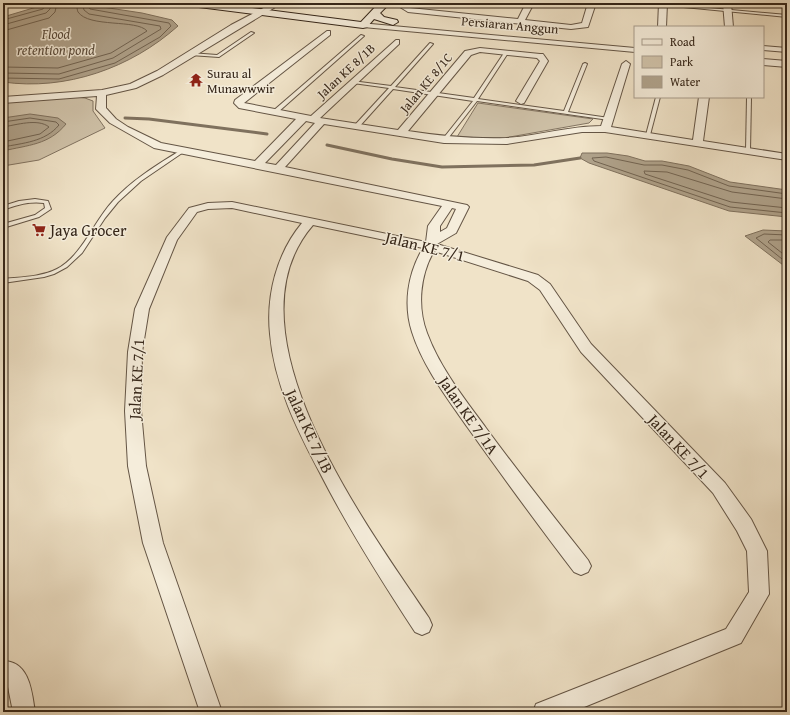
<svg xmlns="http://www.w3.org/2000/svg" width="790" height="715" viewBox="0 0 790 715" font-family="'Gentium Book Plus',serif">
  <rect width="100%" height="100%" fill="#f0e3c8"/>
  <filter id="stains"><feTurbulence type="fractalNoise" baseFrequency=".005" numOctaves="4"/><feColorMatrix values="0 0 0 0 .2 0 0 0 0 .09 0 0 0 0 .02 0 0 0 .5 -.17"/></filter>
  <radialGradient id="worn" r=".72"><stop offset=".6" stop-color="#630" stop-opacity="0"/><stop offset="1" stop-color="#630" stop-opacity=".3"/></radialGradient>
  <g fill="#d0c3aa" stroke="#827462">
    <path d="M75,97L85,98L93,101V111L105,128L39,160L3,166V102Z"/>
    <path d="M478,103L593,119L589,123L504,138L457,137Z"/>
  </g>
  <g fill="#b0a38c" stroke="#7f715e">
    <path d="M50,3H76L142,13L172,20L178,26C131,68 66,91 3,82V17Z"/>
    <path d="M30,114L58,118L66,124C49,145 28,145 3,151V118Z"/>
    <path d="M582,153H607L628,156L645,161H662L689,166L730,182L787,190V217L729,211L589,163L580,158Z"/>
    <path d="M763,230L787,231V268L745,236Z"/>
  </g>
  <g fill="none" stroke-linecap="round" stroke-linejoin="round">
    <g stroke="#726452" stroke-width="1">
      <path d="M3,20L43,9L46,3"/>
      <path d="M3,25L46,13L50,9L51,3"/>
      <path d="M3,31L49,18L55,12L57,3"/>
      <path d="M3,67L58,68L111,53L147,31C137,19 89,28 78,12C77,10 77,6 76,3"/>
      <path d="M3,73L59,74L113,58L161,29L160,26L89,14L84,10L82,3"/>
      <path d="M3,78L59,79L115,63L160,37L171,26L169,23L90,9L87,3"/>
      <path d="M3,122L30,118L56,122L59,125C45,142 23,143 3,147"/>
      <path d="M3,127C16,125 38,118 49,127L40,134L3,142"/>
      <path d="M787,194L729,186L688,170L662,165H644L606,157L592,158L594,161L730,207L787,213"/>
      <path d="M787,199L732,192L667,172L644,171L645,174L731,202L787,208"/>
      <path d="M787,235L764,234L756,238L787,263"/>
      <path d="M787,240H770L768,242L787,257"/>
    </g>
    <g stroke="#7f715e" stroke-width="3">
      <path d="M125,118L149,119L267,134"/>
      <path d="M327,145L392,159L442,167L534,165L580,158"/>
    </g>
    <g stroke="#645545" stroke-width="2">
      <g id="service">
        <path d="M642,3H655L787,15V17Z"/>
        <path d="M251,32L254,33L219,57L190,55L188,54L190,53L217,55Z"/>
        <path d="M361,35L364,36L277,113H273V111Z"/>
        <path d="M430,43L433,44L395,87L474,98L504,53L506,52L508,53L478,99L564,111L583,64L585,63L587,64L568,112L609,118L611,119L609,120L477,101L446,141H444L442,140L473,101L393,89L358,128H354V126L389,88L353,83L351,82L352,81L391,86Z"/>
        <path d="M656,97H660L650,135L648,136L646,135Z"/>
        <path d="M747,97H751L750,151L748,152L746,151Z"/>
        <path d="M181,150L185,151L141,181L118,202L105,218L82,253L67,267L54,274L44,277L3,283V279C21,277 41,277 57,269C82,256 94,221 113,201C132,180 157,165 181,150Z"/>
        <path d="M35,199L48,201L51,209L39,217L3,228V224L35,215L45,208L44,203C29,201 17,205 3,210V206L19,201Z"/>
      </g>
    </g>
    <g stroke="#645545" stroke-width="2">
      <g id="minor">
        <path d="M273,3H282L163,75L136,88L106,95V108L116,119L128,127L161,143L255,161L296,119L239,108L234,103L235,100L327,31H330V35L244,103L311,116L396,40H399V44L320,118L398,130L465,51L480,48L540,54H543L548,61L524,103L521,104L516,101L540,61L537,58L480,52L471,55L408,131C440,136 473,139 506,138C538,136 569,126 601,126L622,64L626,61L630,64L611,127L693,140L699,97H709L703,141L787,154V160L605,132H582L507,144L444,143L324,124L285,167L467,205L469,207L456,233L437,244L538,275L550,284L591,344L725,483L751,519L767,551L769,594L741,643L572,712H533L536,704L726,629L749,592L747,551L737,531L713,493L581,352L540,290L528,281L434,251C420,275 417,307 427,333C440,368 464,398 486,428C519,473 553,516 588,560L591,566L588,572L581,575L574,572C538,525 503,477 468,428C448,399 423,367 412,332C403,304 408,273 423,248L313,225C221,331 368,527 429,618L432,625L429,632L422,635L415,632C381,580 348,528 320,473C297,430 274,383 270,334C266,295 277,253 302,223L232,208L208,209L197,212L177,240L149,309L142,352L141,411L146,466L163,543L222,712H200L143,543L128,466L125,411L128,352L135,309L167,237L189,208L208,203L232,202L426,242L428,226L442,206L154,148L110,123L96,109L97,96L3,103V97L102,90L130,84L157,71L231,25ZM306,121L315,123L276,165L265,163ZM452,208L456,209L447,228L440,232V226Z"/>
        <path d="M403,3H411L408,7L410,8L518,19L526,3H534L525,20L571,25L582,23L588,3H596L588,27L571,29L408,12L400,7Z"/>
        <path d="M659,3H667L666,27H658Z"/>
        <path d="M723,3H731L733,27H725Z"/>
        <path d="M360,23L635,48V52L363,27L359,25Z"/>
        <path d="M763,46L787,48V52L763,50Z"/>
        <path d="M763,59L787,61V67L763,65Z"/>
        <path d="M3,661C30,661 32,693 35,712H13L8,687L3,683Z"/>
      </g>
    </g>
    <g stroke="#352619" stroke-width="2">
      <g id="secondary">
        <path d="M3,3H13L12,5L3,7Z"/>
        <path d="M186,3H214L361,22L379,3H390L380,13L384,17L397,20L398,22L393,25L374,19L367,27L363,28L191,6Z"/>
      </g>
    </g>
    <use href="#service" fill="#f5eddb" fill-rule="evenodd"/>
    <use href="#minor" fill="#f5eddb" fill-rule="evenodd"/>
    <use href="#secondary" fill="#f5eddb" fill-rule="evenodd"/>
  </g>
  <defs>
    <g id="temple-bare" transform="scale(1.08)"><path d="M0-6L5-2H3V0L6.5 2.5H4V6H1.5V3h-3V6H-4V2.5H-6.5L-3 0V-2H-5Z" fill="#8f2418" stroke="#f5eddb" stroke-width="2.5" paint-order="stroke"/></g>
    <g id="supermarket-bare" transform="scale(1.08)"><path d="M-6-5.5h2.5l.6 2H6L4.5 2H-2.5L-4.4-4H-6ZM-1.5 3.2a1.3 1.3 0 1 0 .1 0ZM3 3.2a1.3 1.3 0 1 0 .1 0Z" fill="#8f2418" stroke="#f5eddb" stroke-width="2.5" paint-order="stroke"/></g>
  </defs>
  <g fill-rule="evenodd">
    <use href="#temple-bare" x="196" y="80"/>
    <use href="#supermarket-bare" x="39" y="230"/>
  </g>
  <g text-anchor="middle" dominant-baseline="central" stroke-width="3" stroke-linejoin="round" paint-order="stroke">
    <g font-size="13" fill="#352619" stroke="#f5eddb">
      <text transform="translate(510 25) rotate(5)">Persiaran Anggun</text>
      <text transform="translate(346 71) rotate(-43)">Jalan KE 8/1B</text>
      <text transform="translate(426 83) rotate(-50)">Jalan KE 8/1C</text>
    </g>
    <g font-size="13" fill="#352619" stroke="#f5eddb" text-anchor="start">
      <text x="207" y="73">Surau al<tspan x="207" dy="15">Munawwwir</tspan></text>
    </g>
    <g font-size="14" font-style="italic" fill="#5a4c3c" stroke="#f5eddb">
      <text x="56" y="34">Flood<tspan x="56" dy="16">retention pond</tspan></text>
    </g>
    <g font-size="16" fill="#352619" stroke="#f5eddb" text-anchor="start">
      <text x="50" y="230">Jaya Grocer</text>
    </g>
    <g font-size="16" fill="#352619" stroke="#f5eddb">
      <text transform="translate(425 246) rotate(14)">Jalan KE 7/1</text>
      <text transform="translate(136 379) rotate(-87)">Jalan KE 7/1</text>
      <text transform="translate(469 415) rotate(55)">Jalan KE 7/1A</text>
      <text transform="translate(310 431) rotate(65)">Jalan KE 7/1B</text>
      <text transform="translate(679 446) rotate(47)">Jalan KE 7/1</text>
    </g>
  </g>
  <rect width="790" height="715" fill="none" stroke="#f0e3c8" stroke-width="16"/>
  <rect x="4" y="4" width="782" height="707" fill="none" stroke="#352619" stroke-width="2"/>
  <rect x="8" y="8" width="774" height="699" fill="none" stroke="#352619"/>
  <rect x="634" y="26" width="130" height="72" fill="#f5eddb" stroke="#a89d8d"/>
  <rect x="642" y="39" width="20" height="6" fill="#f5eddb" stroke="#a89d8d"/>
  <text x="670" y="46" font-size="12" fill="#352619">Road</text>
  <rect x="642" y="56" width="20" height="12" fill="#d0c3aa" stroke="#a89d8d"/>
  <text x="670" y="66" font-size="12" fill="#352619">Park</text>
  <rect x="642" y="76" width="20" height="12" fill="#b0a38c" stroke="#a89d8d"/>
  <text x="670" y="86" font-size="12" fill="#352619">Water</text>
  <rect width="100%" height="100%" filter="url(#stains)"/>
  <rect width="100%" height="100%" fill="url(#worn)"/>
</svg>
